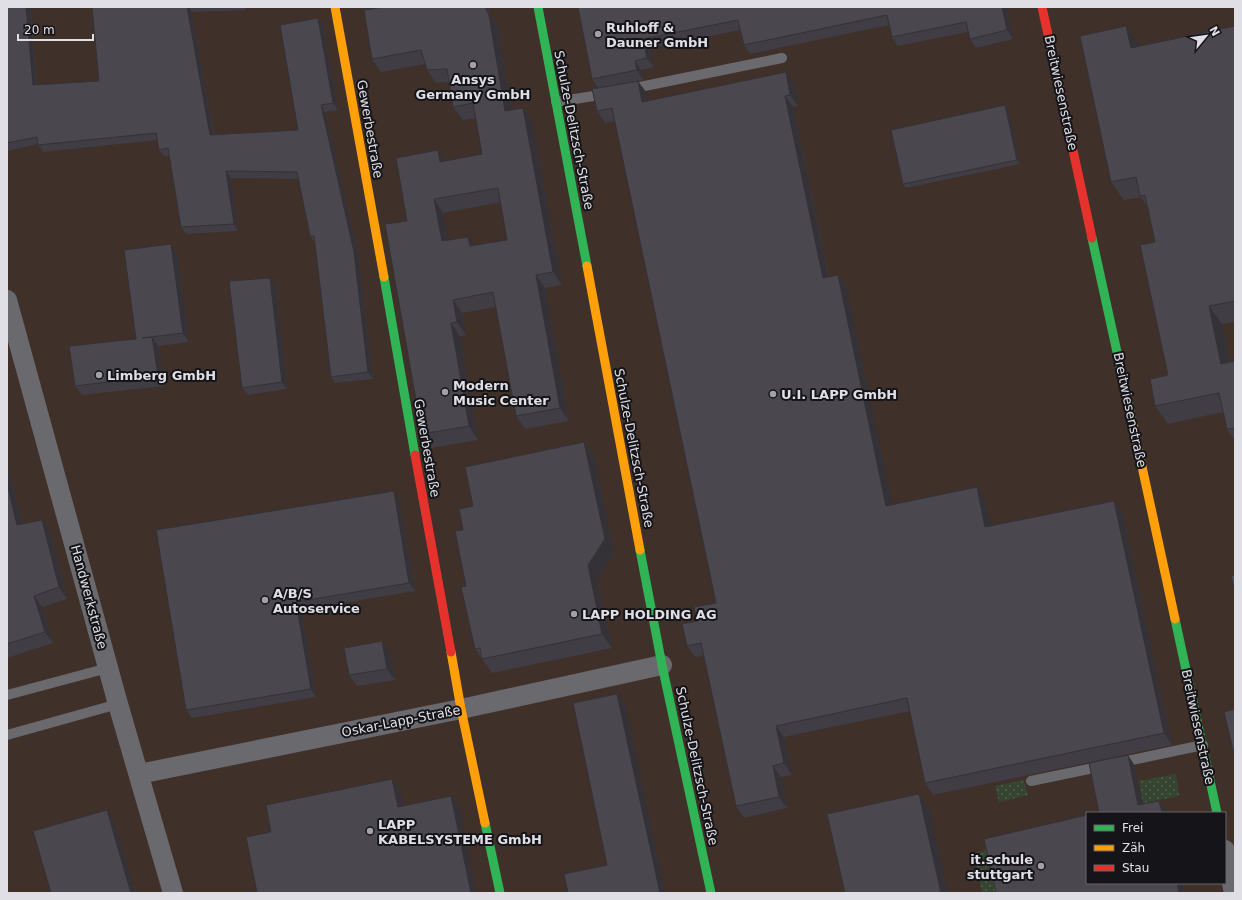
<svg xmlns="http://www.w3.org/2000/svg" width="1242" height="900" viewBox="0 0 1242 900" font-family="'DejaVu Sans',sans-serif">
  <defs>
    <pattern id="grass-dots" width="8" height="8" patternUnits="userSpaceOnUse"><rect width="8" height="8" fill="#364532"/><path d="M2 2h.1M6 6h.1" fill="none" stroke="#535f50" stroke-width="1.8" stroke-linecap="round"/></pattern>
  </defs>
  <rect width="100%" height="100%" fill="#2f2e34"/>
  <path fill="#3f302a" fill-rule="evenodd" d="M7,7H1235V893H7ZM1087,813H1225V883H1087Z"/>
  <g fill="url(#grass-dots)">
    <path d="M1176,774L1179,796L1143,803L1139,781Z"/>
    <path d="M1024,780L1028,795L999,802L995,786Z"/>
    <path d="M987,850L997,893H982L974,853Z"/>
  </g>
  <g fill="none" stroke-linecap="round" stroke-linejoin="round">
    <g stroke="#6a696d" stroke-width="10">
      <path d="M630,89L782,58"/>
      <path d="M556,102L606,94"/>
      <path d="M7,695L108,668"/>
      <path d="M7,735L118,704"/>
      <path d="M1118,763L1203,745"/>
      <path d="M1031,781L1103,766"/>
    </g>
    <g stroke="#6a696d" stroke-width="20">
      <path d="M7,300L118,704L173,893"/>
      <path d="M139,774L461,709L662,665"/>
      <path d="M1225,850L1234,893"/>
    </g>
    <g stroke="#30b455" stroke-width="9">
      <path d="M538,7L587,266"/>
      <path d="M1092,238L1133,425"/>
      <path d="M384,277L415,455"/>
      <path d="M640,550L662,665L711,893"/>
      <path d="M1175,619L1217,813"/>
      <path d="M485,823L500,893"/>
    </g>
    <g stroke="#ff9f0a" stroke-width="9">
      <path d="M335,7L384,277"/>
      <path d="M587,266L640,550"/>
      <path d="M1133,425L1175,619"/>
      <path d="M451,652L461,709L485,823"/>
    </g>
    <g stroke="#e5322d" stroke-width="9">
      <path d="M1042,7L1092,238"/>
      <path d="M415,455L451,652"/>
    </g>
  </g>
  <g fill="#403d44" fill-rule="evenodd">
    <path d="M7,7H30L37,85L99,81L92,7H245V10L193,12L191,10L214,135L298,130L323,25L338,110L325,112L359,259L373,379L335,383L331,377L315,243L310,236L299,179L231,178L238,231L186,234L181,227L169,156H164L159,150L157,140L43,152L38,144L7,151Z"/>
    <path d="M384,7H486L493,18L498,28L512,110L532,121L562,285L545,288L569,421L525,429L516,416L496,307L462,313L466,335L460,336L478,440L431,448L422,434L407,221L438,150L445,161L482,154L476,118L463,120L453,107L449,82L436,83L427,70L425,64L381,72L372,59ZM501,202L507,240L474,245L448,240L443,213Z"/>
    <path d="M578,7H1006L1013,39L976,48L970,39L968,32L898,46L892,37L889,25L750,54L744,45L740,30L650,48L654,67L641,70L643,80L598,88L592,79Z"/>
    <path d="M1235,26V322L1222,324L1230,362L1235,361V441L1227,429L1223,412L1168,424L1155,406L1168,375L1155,242L1148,208L1141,197L1124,200L1111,182L1139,44V46Z"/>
    <path d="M794,83L798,106L793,107L829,277L838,275L846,286L892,505L985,499L991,526L1114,501L1122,512L1172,745L933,795L925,783L910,711L784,737L792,775L781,777L787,808L744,818L736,806L704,656L695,657L687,646L697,621L716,603L615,121L605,123L597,111L646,92L647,101Z"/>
    <path d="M1005,105L1008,109L1020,164L906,188L903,184Z"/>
    <path d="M177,254L189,342L159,346L164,386L82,395L75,386L136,339Z"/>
    <path d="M276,286L287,389L248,395L242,388Z"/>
    <path d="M584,442L594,456L614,553L597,579L612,648L492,673L475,649L466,586L463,530L473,506Z"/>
    <path d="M7,462L22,524L42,520L50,531L67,599L42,607L53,643L7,658Z"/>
    <path d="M399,499L415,591L301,610L316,697L192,718L186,710Z"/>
    <path d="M382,641L390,653L395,680L357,686L349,675Z"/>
  </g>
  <g fill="#343237">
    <path d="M26,7H30L37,92L33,85Z"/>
    <path d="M187,7H189L191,10L215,142L210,135Z"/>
    <path d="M485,7L493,18L498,28L514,124L505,111Z"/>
    <path d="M1002,7H1006L1013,39L1007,30Z"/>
    <path d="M318,18L323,25L338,110L333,103Z"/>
    <path d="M1126,26L1139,44L1144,66L1131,48Z"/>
    <path d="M643,39L650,48L654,67L647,58Z"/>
    <path d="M635,61L641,70L643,80L637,70Z"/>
    <path d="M786,72L794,83L798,106L790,95Z"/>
    <path d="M638,81L646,92L650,114L642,102Z"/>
    <path d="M785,96L793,107L831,289L823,278Z"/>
    <path d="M321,105L325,112L359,259L373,379L368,372Z"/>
    <path d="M1005,105L1008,109L1020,164L1017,160Z"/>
    <path d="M523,108L532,121L562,285L553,272Z"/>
    <path d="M438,150L447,163L440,162Z"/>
    <path d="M226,171L231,178L238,231L234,224Z"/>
    <path d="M434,199L443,213L451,254L442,241Z"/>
    <path d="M468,237L478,250L470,246Z"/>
    <path d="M171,244L177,254L189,342L183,333Z"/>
    <path d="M536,275L545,288L569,421L560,408Z"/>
    <path d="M838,275L846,286L895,517L886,506Z"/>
    <path d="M270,278L276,286L287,389L282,382Z"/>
    <path d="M453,300L462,313L466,335L457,322Z"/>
    <path d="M1209,306L1222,324L1234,382L1221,364Z"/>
    <path d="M451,323L460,336L478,440L469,426Z"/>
    <path d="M152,337L159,347L164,386L158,376Z"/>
    <path d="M584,442L594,456L614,553L597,579L612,648L602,634L588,565Z"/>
    <path d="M7,462L25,537L17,525L7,483Z"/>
    <path d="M977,487L985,499L994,539L985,527Z"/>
    <path d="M394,491L399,499L415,591L409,583Z"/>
    <path d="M1114,501L1122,512L1172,745L1164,733Z"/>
    <path d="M42,520L50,531L67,599L59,587Z"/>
    <path d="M34,596L42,607L53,643L45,632Z"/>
    <path d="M296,602L301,610L316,697L311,689Z"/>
    <path d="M382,641L390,653L395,680L387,669Z"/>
    <path d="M617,694L625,705L665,893H660Z"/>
    <path d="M776,726L784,737L792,775L784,763Z"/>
    <path d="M1128,755L1135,766L1145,813L1138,805Z"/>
    <path d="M773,766L781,777L787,808L779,797Z"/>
    <path d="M392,779L400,790L406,818L398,807Z"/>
    <path d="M919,794L929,808L948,893H941Z"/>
    <path d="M451,796L459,807L476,893H471Z"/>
    <path d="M1159,801L1167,812V813H1162Z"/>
    <path d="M107,810L114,821L135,893H131Z"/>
    <path d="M1177,883H1182L1185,893H1179Z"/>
  </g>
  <g fill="#4a474f" stroke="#343237" fill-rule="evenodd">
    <path d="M7,7H26L33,85L99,81L92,7H187L210,135L298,130L280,25L318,18L333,103L321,105L354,252L368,372L331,377L314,236H310L297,172L226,171L234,224L181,227L168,148L159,150L156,133L38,145L37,137L7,143Z"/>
    <path d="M384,7H485L489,15L505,111L523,108L553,272L536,275L560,408L516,416L493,292L453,300L457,322L451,323L469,426L422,434L385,224L407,221L396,158L438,150L440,162L482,154L473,103L453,107L447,69L427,70L421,50L372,59L364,10ZM498,188L507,240L470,246L468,237L442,241L434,199Z"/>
    <path d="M578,7H1002L1007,30L970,39L966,22L892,37L887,15L744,45L738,20L643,39L647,58L635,61L637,70L592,79Z"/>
    <path d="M1126,26L1131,48L1235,26V301L1209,306L1221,364L1235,361V428L1227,429L1219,393L1155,406L1150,379L1168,375L1140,245L1155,242L1145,195L1140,196L1136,177L1111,182L1080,36Z"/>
    <path d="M786,72L790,95L785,96L823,278L838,275L886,506L977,487L985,527L1114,501L1164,733L925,783L907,698L776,726L784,763L773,766L779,797L736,806L701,643L687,646L682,624L697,621L694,607L716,603L612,108L597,111L592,89L638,81L642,102Z"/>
    <path d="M1005,105L1017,160L903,184L891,130Z"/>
    <path d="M171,244L183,333L142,338L152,337L158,376L75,386L69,346L136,339L124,250Z"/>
    <path d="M270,278L282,382L242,388L229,281Z"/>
    <path d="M584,442L605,539L588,565L602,634L482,659L480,648L475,649L461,587L466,586L455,531L463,530L459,509L473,506L465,467Z"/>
    <path d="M7,483L17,525L42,520L59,587L34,596L45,632L7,644Z"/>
    <path d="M394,491L409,583L296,602L311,689L186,710L156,530Z"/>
    <path d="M1235,575V592L1231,576Z"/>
    <path d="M382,641L387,669L349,675L344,648Z"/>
    <path d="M617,694L660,893H568L564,874L607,865L573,703Z"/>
    <path d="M1235,709V758L1224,712Z"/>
    <path d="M1128,755L1138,805L1159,801L1162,813H1097H1099L1089,763Z"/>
    <path d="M392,779L398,807L451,796L471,893H257L246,837L271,832L266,805Z"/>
    <path d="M919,794L941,893H845L827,814Z"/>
    <path d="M107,810L131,893H51L33,831Z"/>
    <path d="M1087,815V883H1177L1179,893H996L984,839Z"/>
  </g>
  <g fill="#a2a1a8" stroke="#151519" stroke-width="1.5">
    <circle cx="598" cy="34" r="4"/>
    <circle cx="473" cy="65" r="4"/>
    <circle cx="99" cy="375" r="4"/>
    <circle cx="445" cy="392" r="4"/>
    <circle cx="773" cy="394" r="4"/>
    <circle cx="265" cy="600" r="4"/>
    <circle cx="574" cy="614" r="4"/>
    <circle cx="370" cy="831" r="4"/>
    <circle cx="1041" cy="866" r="4"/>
  </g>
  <g text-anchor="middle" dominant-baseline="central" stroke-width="4" stroke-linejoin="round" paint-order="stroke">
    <g font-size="13" font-weight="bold" fill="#e0dfe6" stroke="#151519" text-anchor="start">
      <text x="606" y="27">Ruhloff &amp;<tspan x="606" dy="15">Dauner GmbH</tspan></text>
      <text x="473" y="79" text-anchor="middle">Ansys<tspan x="473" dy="15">Germany GmbH</tspan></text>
      <text x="107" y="375">Limberg GmbH</text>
      <text x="453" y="385">Modern<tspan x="453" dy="15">Music Center</tspan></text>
      <text x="781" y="394">U.I. LAPP GmbH</text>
      <text x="273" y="593">A/B/S<tspan x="273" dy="15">Autoservice</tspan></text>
      <text x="582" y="614">LAPP HOLDING AG</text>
      <text x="378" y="824">LAPP<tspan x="378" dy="15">KABELSYSTEME GmbH</tspan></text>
      <text x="1033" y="859" text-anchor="end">it.schule<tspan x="1033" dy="15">stuttgart</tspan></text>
    </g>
    <g font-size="13" fill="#e0dfe6" stroke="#151519">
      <text transform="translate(1061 93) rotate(78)">Breitwiesenstraße</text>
      <text transform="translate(370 129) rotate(80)">Gewerbestraße</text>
      <text transform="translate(574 130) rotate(79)">Schulze-Delitzsch-Straße</text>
      <text transform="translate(1130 410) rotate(78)">Breitwiesenstraße</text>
      <text transform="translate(427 448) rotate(80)">Gewerbestraße</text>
      <text transform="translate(634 448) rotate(79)">Schulze-Delitzsch-Straße</text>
      <text transform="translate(89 597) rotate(75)">Handwerkstraße</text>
      <text transform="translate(401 721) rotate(-11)">Oskar-Lapp-Straße</text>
      <text transform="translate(1198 727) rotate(78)">Breitwiesenstraße</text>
      <text transform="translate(697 766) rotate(78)">Schulze-Delitzsch-Straße</text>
    </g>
  </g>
  <rect width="1242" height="900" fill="none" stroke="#e0dfe6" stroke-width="16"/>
  <rect x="1086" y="812" width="140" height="72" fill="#151519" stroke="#66666b"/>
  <rect x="1094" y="825" width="20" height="6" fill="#30b455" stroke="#66666b"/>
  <text x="1122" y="832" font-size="12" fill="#e0dfe6">Frei</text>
  <rect x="1094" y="845" width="20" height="6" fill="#ff9f0a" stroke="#66666b"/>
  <text x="1122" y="852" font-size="12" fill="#e0dfe6">Zäh</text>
  <rect x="1094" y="865" width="20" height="6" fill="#e5322d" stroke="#66666b"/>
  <text x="1122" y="872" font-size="12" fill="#e0dfe6">Stau</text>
  <g transform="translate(1206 36) rotate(61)" stroke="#151519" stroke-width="3" paint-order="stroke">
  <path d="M0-3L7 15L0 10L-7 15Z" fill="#e0dfe6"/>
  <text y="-6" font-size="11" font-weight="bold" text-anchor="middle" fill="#e0dfe6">N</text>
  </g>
  <path d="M18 34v6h75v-6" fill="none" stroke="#e0dfe6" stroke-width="2"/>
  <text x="24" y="34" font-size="12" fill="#e0dfe6" stroke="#151519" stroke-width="3" paint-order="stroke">20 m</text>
</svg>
